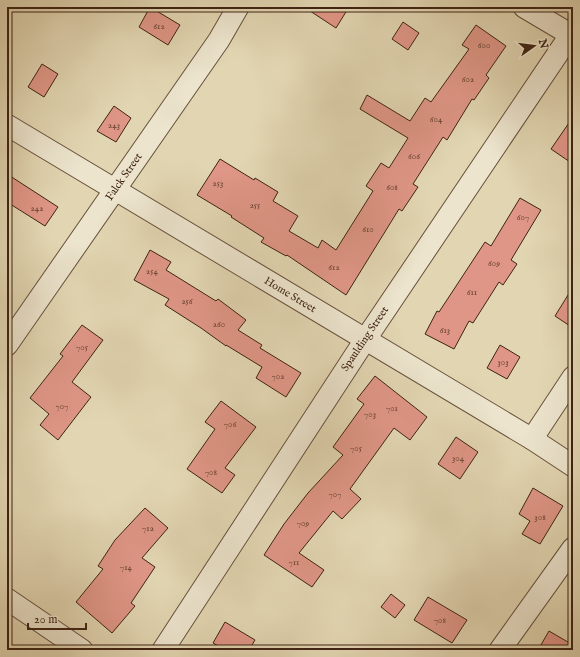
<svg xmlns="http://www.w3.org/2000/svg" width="580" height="657" viewBox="0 0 580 657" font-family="'IM FELL English',serif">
  <rect width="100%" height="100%" fill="#e2d6b2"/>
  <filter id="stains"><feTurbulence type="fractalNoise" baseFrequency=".005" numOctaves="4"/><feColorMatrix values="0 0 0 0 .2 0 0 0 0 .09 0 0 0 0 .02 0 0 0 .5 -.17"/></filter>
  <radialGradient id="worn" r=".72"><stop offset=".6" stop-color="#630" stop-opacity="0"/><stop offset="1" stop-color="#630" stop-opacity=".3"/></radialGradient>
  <g fill="#df9686" stroke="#3e2314">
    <path d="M150,7L180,25L168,45L139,27Z"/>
    <path d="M304,7H349L336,28Z"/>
    <path d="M403,22L419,33L408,50L392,39Z"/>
    <path d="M476,25L506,46L486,75L489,78L474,100L472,99L447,140L443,137L413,184L418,187L402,211L399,209L346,295L287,255L286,256L261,242L264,238L231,217L232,216L197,195L220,159L254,180L255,178L278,192L273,201L298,216L289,231L318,248L322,240L336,250L373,191L366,186L381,163L389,168L408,138L360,109L367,95L410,121L425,98L431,102L469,49L462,45Z"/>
    <path d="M42,64L58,74L44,97L28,87Z"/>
    <path d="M114,106L131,118L116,142L97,131Z"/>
    <path d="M573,117V164L551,149Z"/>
    <path d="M7,174L58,207L45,226L7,202Z"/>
    <path d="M520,198L541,210L511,260L517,264L503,285L499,282L473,323L469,321L454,349L425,334L437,311L439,312L485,242L491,246Z"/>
    <path d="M150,250L171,262L166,270L216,301L218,299L246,320L238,330L262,345L260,348L301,373L286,397L256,378L262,367L226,345V346L201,328L165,305L169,299L134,280Z"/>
    <path d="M573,287V328L555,316Z"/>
    <path d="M82,325L103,340L72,382L91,397L58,440L40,425L49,414L30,398L63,356L60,354Z"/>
    <path d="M500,345L520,357L507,379L487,368Z"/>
    <path d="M375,376L427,417L410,440L394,428L350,489L361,499L342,519L333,511L299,553L324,570L312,587L264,555L284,524L308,493L343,455L333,447L364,404L357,399Z"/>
    <path d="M221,401L256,427L225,468L235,475L222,493L187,469L215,429L205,422Z"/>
    <path d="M456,437L478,452L460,479L438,464Z"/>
    <path d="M533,488L563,506L540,544L522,534L530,521L519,514Z"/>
    <path d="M145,508L168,528L142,558L155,567L131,603L135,606L112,633L76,602L103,569L98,566L115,540Z"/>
    <path d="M391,594L405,605L395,618L381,607Z"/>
    <path d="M428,597L467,620L452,643L414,620Z"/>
    <path d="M225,622L255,640L249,650H226L213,643Z"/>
    <path d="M549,631L573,645V650H538Z"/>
  </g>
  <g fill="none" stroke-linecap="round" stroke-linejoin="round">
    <g stroke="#67503c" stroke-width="23">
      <g id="minor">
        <path d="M524,7L573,36"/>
        <path d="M7,125L532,439L573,466"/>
        <path d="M7,345L219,40L238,7"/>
        <path d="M532,439L573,377"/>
        <path d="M7,599L82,650"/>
        <path d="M163,650L365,340L573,31"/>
        <path d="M500,650L573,548"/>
      </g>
    </g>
    <use href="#minor" stroke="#ece4cd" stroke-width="21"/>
  </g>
  <g text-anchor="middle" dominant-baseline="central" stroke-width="3.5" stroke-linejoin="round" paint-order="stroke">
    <g font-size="9" fill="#664030">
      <text x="159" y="26">612</text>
      <text x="484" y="45">600</text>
      <text x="468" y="79">602</text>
      <text x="436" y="119">604</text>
      <text x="114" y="125">243</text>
      <text x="414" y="156">606</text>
      <text x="218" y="183">253</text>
      <text x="392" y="187">608</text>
      <text x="255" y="205">255</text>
      <text x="37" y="208">242</text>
      <text x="523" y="217">607</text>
      <text x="368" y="229">610</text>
      <text x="494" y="263">609</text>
      <text x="334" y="267">612</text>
      <text x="152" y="271">254</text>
      <text x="472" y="292">611</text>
      <text x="187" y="301">256</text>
      <text x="219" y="324">260</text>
      <text x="445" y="330">613</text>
      <text x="82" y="347">705</text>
      <text x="503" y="362">303</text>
      <text x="278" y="376">702</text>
      <text x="62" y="406">707</text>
      <text x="392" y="408">701</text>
      <text x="370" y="414">703</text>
      <text x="230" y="424">706</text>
      <text x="356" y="448">705</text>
      <text x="458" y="458">304</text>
      <text x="211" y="472">708</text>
      <text x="335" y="494">707</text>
      <text x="540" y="517">308</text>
      <text x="303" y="523">709</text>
      <text x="148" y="528">712</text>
      <text x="294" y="562">711</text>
      <text x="126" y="567">714</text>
      <text x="440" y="620">708</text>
    </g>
    <g font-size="11" fill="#3e2314" stroke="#ece4cd">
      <text transform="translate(124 177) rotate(-55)">Falck Street</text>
      <text transform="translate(290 295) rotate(31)">Home Street</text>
      <text transform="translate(365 339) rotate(-56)">Spaulding Street</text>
    </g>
  </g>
  <rect width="580" height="657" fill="none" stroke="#e2d6b2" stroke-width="24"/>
  <rect x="8" y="8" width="564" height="641" fill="none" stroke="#3e2314" stroke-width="2"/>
  <rect x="12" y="12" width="556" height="633" fill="none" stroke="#3e2314"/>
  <g transform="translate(534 46) rotate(76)" stroke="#ece4cd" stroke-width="3" paint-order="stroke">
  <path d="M0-3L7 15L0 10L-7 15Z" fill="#3e2314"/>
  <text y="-6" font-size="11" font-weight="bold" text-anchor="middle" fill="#3e2314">N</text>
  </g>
  <path d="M28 623v6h58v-6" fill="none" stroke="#3e2314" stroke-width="2"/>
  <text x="34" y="623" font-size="12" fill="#3e2314" stroke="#ece4cd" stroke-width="3" paint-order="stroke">20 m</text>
  <rect width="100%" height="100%" filter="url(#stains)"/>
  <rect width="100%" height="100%" fill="url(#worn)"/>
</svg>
